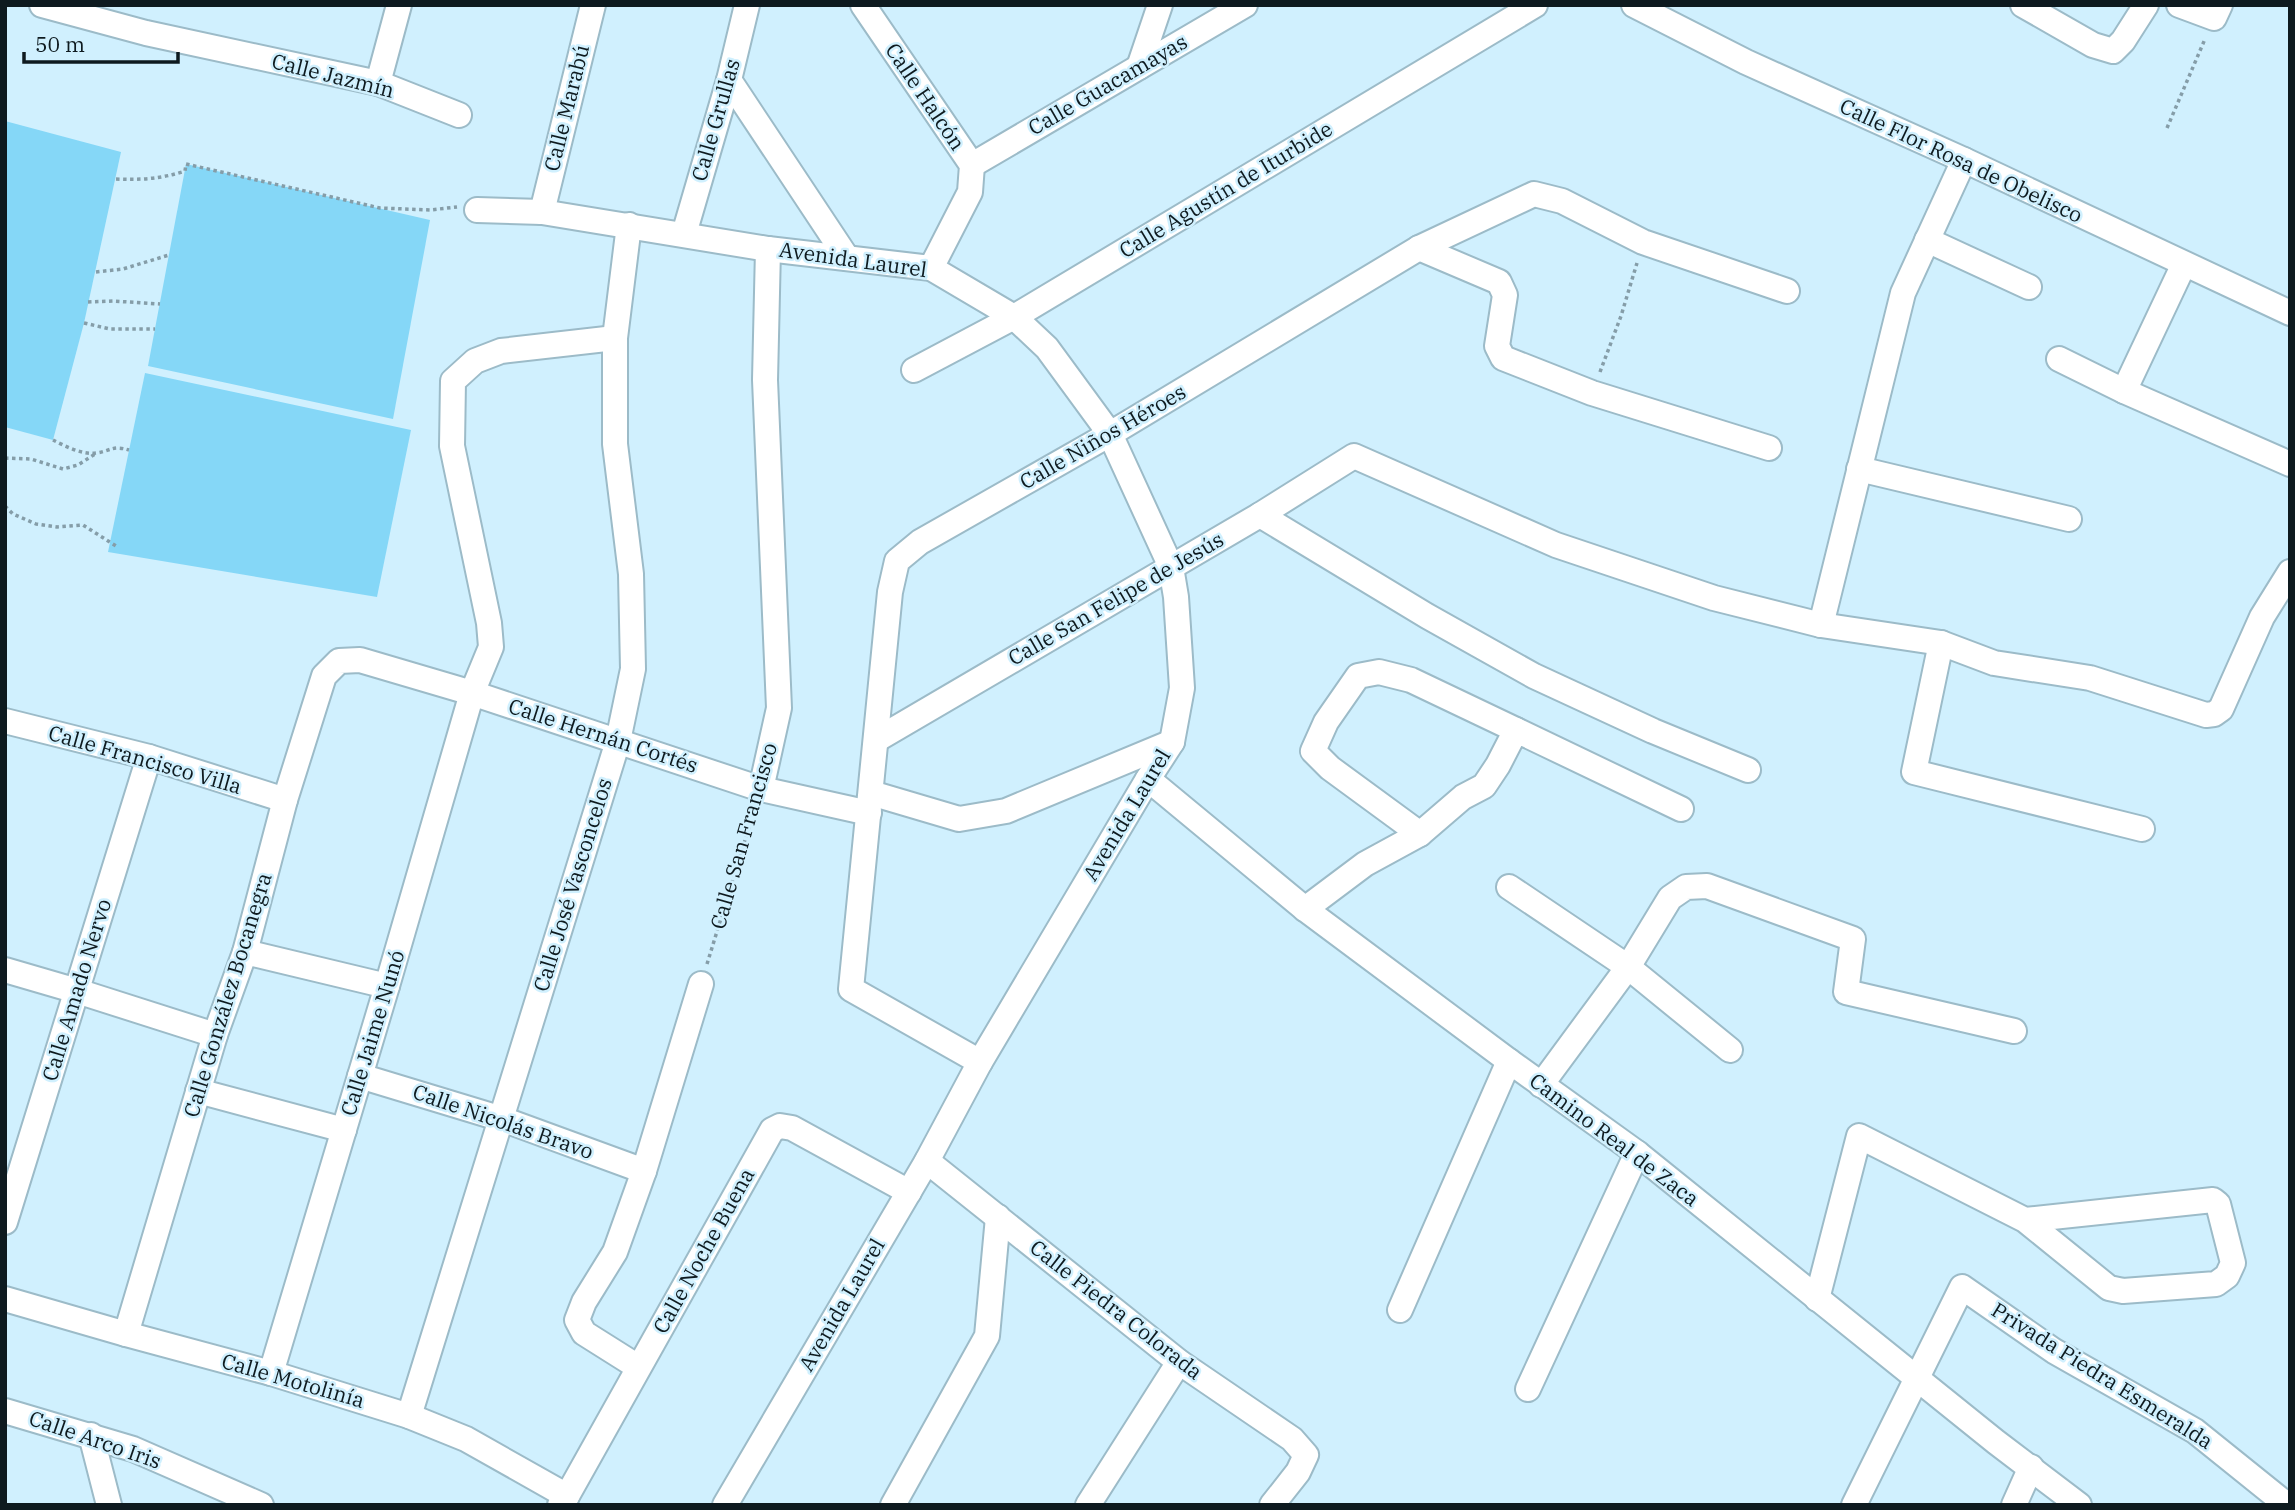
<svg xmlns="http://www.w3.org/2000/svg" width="2295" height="1510" font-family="'IBM Plex Serif',serif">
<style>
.green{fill:#85d7f7}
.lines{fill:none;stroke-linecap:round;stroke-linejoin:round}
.street-casing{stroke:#9cbbc8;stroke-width:28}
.path{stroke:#859da8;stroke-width:3.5;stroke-dasharray:3.5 3.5;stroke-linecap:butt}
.street{stroke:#fff;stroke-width:24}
.labels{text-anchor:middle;stroke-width:5;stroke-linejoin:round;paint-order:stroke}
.street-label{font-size:21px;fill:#0e1a1f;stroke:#d0f0fe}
</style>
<rect width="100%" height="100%" fill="#d0f0fe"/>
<!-- green -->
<g class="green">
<polygon points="5,121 121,152 84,323 53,440 5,427"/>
<polygon points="186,164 430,220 393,419 148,366"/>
<polygon points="145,373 411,430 377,597 108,552"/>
</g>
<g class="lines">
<!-- street casing -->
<g class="street-casing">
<g id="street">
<polyline points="42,5 146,33 378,83 459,115"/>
<polyline points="863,5 972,165 970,192 931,268"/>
<polyline points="1634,5 1746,62 1964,160 2290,313"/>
<polyline points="2023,5 2093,45 2113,51 2123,41 2146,5"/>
<polyline points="2179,5 2214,18 2220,5"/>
<polyline points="1139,67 1160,5"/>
<polyline points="729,80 847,258"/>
<polyline points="378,83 399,5"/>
<polyline points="972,165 1245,5"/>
<polyline points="477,210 542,212 768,249 931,268 1014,317 1047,348 1110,434 1171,567 1176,597 1182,688 1172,742 1148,779 980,1062 927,1161 725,1505"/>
<polyline points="542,212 593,5"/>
<polyline points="684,234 729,80 747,5"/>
<polyline points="1927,240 2029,287"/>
<polyline points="1419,248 1499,282 1505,295 1497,346 1503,358 1592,393 1769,448"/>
<polyline points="2059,359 2124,391 2290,464"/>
<polyline points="914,370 1014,317 1535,5"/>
<polyline points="2124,391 2184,264"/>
<polyline points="1859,469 2069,519"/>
<polyline points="1260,515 1427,616 1534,676 1653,731 1748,770"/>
<polyline points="1821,625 1903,293 1964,160"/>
<polyline points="1941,643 1914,772 2142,829"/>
<polyline points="5,721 149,757 285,800"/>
<polyline points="876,740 1260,515 1354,456 1556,545 1714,598 1821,625 1941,643 1994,663 2090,678 2206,715 2214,714 2221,709 2262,617 2290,572"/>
<polyline points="1148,779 1305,909 1509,1061 1637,1153 1996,1442 2079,1505"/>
<polyline points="761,789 779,708 765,380 768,249"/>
<polyline points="871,793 959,819 1006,811 1172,742"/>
<polyline points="1420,834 1330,768 1313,751 1326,722 1358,676 1379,672 1411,680 1516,730"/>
<polyline points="1509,887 1628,967 1730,1050"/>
<polyline points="1305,909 1365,864 1420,834 1463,797 1484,786 1498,765 1516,730 1681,809"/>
<polyline points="245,952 387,986"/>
<polyline points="5,970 77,991 215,1035"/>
<polyline points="980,1062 851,989 890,592 897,561 920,542 1110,434 1419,248 1534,194 1562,201 1643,242 1787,291"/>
<polyline points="360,1076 502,1119 644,1171"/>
<polyline points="1541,1085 1628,967 1670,898 1686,887 1707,886 1853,939 1846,992 2014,1031"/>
<polyline points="198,1091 344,1130"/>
<polyline points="927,1161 1179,1362 1292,1439 1306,1455 1298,1472 1272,1505"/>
<polyline points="5,1222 149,757"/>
<polyline points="5,1299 126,1334 271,1373 409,1416 466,1439 567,1496"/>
<polyline points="1817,1299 1859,1136 2025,1220 2213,1200 2218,1204 2233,1263 2227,1276 2216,1284 2123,1291 2109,1288 2025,1220"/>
<polyline points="1400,1310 1509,1061"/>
<polyline points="126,1334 215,1035 245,952 285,800 324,676 339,661 360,660 472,693 761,789 869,813"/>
<polyline points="638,1367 584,1333 577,1320 584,1302 615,1252 644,1171 701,984"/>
<polyline points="271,1373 387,986 472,693 491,647 489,623 452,446 453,381 475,361 501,351 615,338"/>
<polyline points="1528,1389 1637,1153"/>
<polyline points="5,1411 133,1449 261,1505"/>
<polyline points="409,1416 618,741 633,669 631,574 615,444 615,338 629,225"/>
<polyline points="91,1435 109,1505"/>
<polyline points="560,1505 567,1496 772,1130 780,1126 792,1128 909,1192"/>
<polyline points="893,1505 987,1336 998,1217"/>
<polyline points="1088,1505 1179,1362"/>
<polyline points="1854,1505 1962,1287 2054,1351 2195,1431 2287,1505"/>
<polyline points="2014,1505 2031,1467"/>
</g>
</g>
<!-- path -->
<g class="path">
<polyline points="2167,128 2205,39"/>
<path d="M116,179C140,180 161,179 185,171L186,164L380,208L430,210L457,207"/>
<polyline points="96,272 123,269 169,255"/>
<polyline points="88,302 113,301 160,304"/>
<polyline points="84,323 110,329 155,329"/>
<polyline points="1600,372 1621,316 1637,263"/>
<path d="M53,440C65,446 82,455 96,453C111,451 112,445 129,450"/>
<polyline points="5,458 31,459 63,469 78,465 95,454"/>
<polyline points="5,506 13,514 36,524 57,527 83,525 116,546"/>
<polyline points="707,964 754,811"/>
</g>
<!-- street -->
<use href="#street" class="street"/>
</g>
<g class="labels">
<!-- street labels -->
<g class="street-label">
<text transform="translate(333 76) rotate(14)" y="7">Calle Jazmín</text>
<text transform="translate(1108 85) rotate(-30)" y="7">Calle Guacamayas</text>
<text transform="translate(925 97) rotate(56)" y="7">Calle Halcón</text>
<text transform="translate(567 108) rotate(-76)" y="7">Calle Marabú</text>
<text transform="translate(716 120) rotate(-74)" y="7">Calle Grullas</text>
<text transform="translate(1961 161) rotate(25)" y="7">Calle Flor Rosa de Obelisco</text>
<text transform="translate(1226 190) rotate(-31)" y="7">Calle Agustín de Iturbide</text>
<text transform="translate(853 260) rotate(8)" y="7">Avenida Laurel</text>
<text transform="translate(1103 437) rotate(-30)" y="7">Calle Niños Héroes</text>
<text transform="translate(1116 599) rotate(-30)" y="7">Calle San Felipe de Jesús</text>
<text transform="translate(603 736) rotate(18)" y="7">Calle Hernán Cortés</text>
<text transform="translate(145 760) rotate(16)" y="7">Calle Francisco Villa</text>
<text transform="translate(1127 815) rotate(-59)" y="7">Avenida Laurel</text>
<text transform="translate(744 836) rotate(-74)" y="7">Calle San Francisco</text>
<text transform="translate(573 885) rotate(-73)" y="7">Calle José Vasconcelos</text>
<text transform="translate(77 990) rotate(-73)" y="7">Calle Amado Nervo</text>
<text transform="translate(228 995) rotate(-73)" y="7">Calle González Bocanegra</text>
<text transform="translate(373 1033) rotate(-73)" y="7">Calle Jaime Nunó</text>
<text transform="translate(503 1122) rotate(19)" y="7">Calle Nicolás Bravo</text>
<text transform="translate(1614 1140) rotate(37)" y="7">Camino Real de Zaca</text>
<text transform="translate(704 1251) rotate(-61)" y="7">Calle Noche Buena</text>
<text transform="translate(842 1305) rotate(-60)" y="7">Avenida Laurel</text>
<text transform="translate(1116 1310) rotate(38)" y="7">Calle Piedra Colorada</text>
<text transform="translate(2102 1376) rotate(32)" y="7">Privada Piedra Esmeralda</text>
<text transform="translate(293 1381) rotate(16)" y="7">Calle Motolinía</text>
<text transform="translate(95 1440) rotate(19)" y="7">Calle Arco Iris</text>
</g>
</g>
<!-- border -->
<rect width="2295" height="1510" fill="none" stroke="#0e1a1f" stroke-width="14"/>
<!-- scale -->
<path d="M24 52v10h154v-10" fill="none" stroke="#0e1a1f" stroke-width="3.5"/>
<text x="35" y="52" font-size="21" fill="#0e1a1f" stroke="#d0f0fe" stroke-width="5" paint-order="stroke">50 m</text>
</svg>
